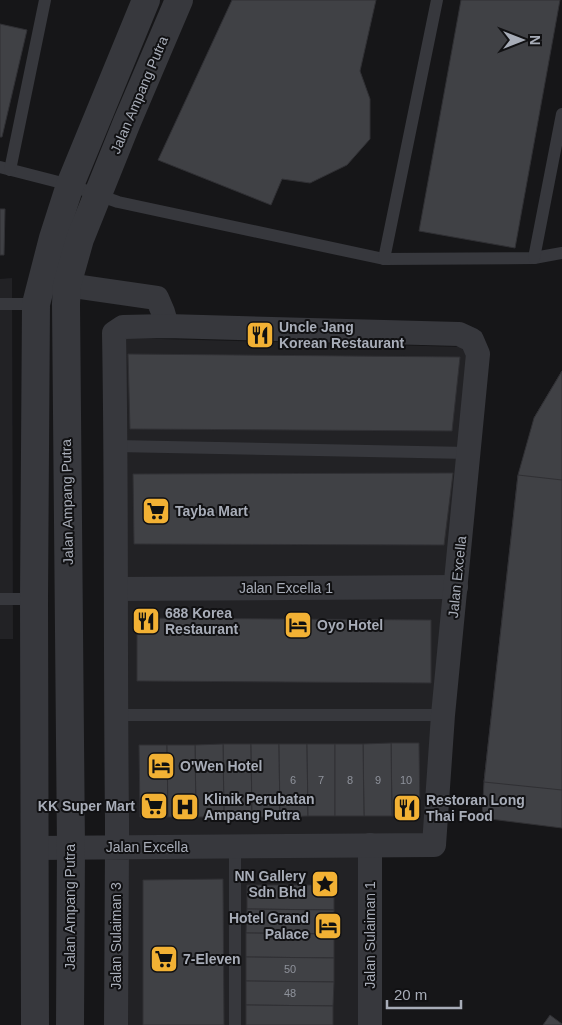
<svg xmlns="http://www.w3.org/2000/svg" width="562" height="1025" font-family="Helvetica,sans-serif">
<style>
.built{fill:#222225}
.building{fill:#404145;stroke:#303034}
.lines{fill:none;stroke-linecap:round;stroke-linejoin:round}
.service{stroke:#37383d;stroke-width:12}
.minor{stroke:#37383d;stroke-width:24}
.tertiary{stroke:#37383d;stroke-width:28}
.labels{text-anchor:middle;stroke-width:4;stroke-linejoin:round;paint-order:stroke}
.number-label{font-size:11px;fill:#8e929b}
.street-label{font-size:14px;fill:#a8adb8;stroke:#111113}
.poi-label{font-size:14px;font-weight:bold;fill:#a8adb8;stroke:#111113;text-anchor:start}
</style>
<rect width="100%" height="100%" fill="#161618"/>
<!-- built -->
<g class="built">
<polygon points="12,278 13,639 0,639 0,279"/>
<polygon points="124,338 465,347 468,354 424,835 127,839"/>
<polygon points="361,853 361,1025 127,1025 128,855"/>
</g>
<!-- building -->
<g class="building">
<polygon points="232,0 376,0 360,71 370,99 370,139 347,165 310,183 282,179 271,205 158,160"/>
<polygon points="461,0 560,0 515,248 419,231"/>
<polygon points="0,24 27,30 2,137 0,137"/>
<polygon points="0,209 5,209 4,255 0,255"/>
<polygon points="128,354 460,357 452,431 130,429"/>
<polygon points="562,371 562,435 534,418"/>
<polygon points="562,371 562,828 482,818 484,782 518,475 534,418"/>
<polygon points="453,473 444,545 134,544 133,474"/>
<polygon points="518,475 562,480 562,790 484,782"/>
<polygon points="137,618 431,620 431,683 137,681"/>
<polygon points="391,743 419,743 420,816 392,816"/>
<polygon points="391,743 392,816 364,816 363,744"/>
<polygon points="223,744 251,744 252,817 224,817"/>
<polygon points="223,744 224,817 196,817 195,745"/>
<polygon points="251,744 279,744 280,817 252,817"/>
<polygon points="279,744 307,744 308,816 280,817"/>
<polygon points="307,744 335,744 335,816 308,816"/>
<polygon points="335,744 363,744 364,816 335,816"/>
<polygon points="139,745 167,745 168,817 140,817"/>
<polygon points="167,745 195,745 196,817 168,817"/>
<polygon points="223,879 224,1025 143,1025 143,880"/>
<polygon points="247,885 334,885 334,910 247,909"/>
<polygon points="247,909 334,910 334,934 246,933"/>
<polygon points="246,933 334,934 334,958 246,957"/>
<polygon points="246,957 334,958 334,982 246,981"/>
<polygon points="246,981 334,982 333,1006 246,1005"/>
<polygon points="246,1005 333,1006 333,1025 246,1025"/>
<polygon points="550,1015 562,1024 562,1025 543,1025"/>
</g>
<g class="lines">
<!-- service -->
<g class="service">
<polyline points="0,167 70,185 118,202 384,259 534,258 562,253"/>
<polyline points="10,170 45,0"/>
<polyline points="534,258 562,114"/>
<polyline points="384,259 437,0"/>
<polyline points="0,304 36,304"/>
<polyline points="116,446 469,453"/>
<polyline points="0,599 34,599"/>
<polyline points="116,715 443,715"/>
<polyline points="235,846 235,1025"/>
</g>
<!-- minor -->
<g class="minor">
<polyline points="67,285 157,298 163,312 167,326"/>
<polyline points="116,589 456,587"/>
<polyline points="370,845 370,1025"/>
<path d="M35,848L434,845L443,715L478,354L472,340L459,334L167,326L123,327L114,333C117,495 115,657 117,819V847L116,1025"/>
</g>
<!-- tertiary -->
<g class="tertiary">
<polyline points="35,1025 34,599 36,304 53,238 70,185 146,0"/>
<polyline points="70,1025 71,848 66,304 67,285 80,239 127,122 179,0"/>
</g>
</g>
<!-- icons -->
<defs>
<g id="restaurant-square" transform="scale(1.4375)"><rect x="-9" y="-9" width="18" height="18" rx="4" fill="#f2b134" stroke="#111113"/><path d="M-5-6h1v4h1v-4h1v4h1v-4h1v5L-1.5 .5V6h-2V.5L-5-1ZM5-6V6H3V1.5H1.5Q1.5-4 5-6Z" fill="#111"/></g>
<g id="supermarket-square" transform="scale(1.4375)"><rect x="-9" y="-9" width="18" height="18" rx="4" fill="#f2b134" stroke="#111113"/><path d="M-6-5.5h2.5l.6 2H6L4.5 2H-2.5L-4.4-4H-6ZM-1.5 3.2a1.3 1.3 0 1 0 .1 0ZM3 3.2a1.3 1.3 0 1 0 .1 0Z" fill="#111"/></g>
<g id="hotel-square" transform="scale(1.4375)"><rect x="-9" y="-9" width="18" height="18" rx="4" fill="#f2b134" stroke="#111113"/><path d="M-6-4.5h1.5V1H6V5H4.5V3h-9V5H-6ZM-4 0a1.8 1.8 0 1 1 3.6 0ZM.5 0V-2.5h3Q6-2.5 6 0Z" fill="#111"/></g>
<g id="hospital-square" transform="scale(1.4375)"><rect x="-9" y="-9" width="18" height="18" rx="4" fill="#f2b134" stroke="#111113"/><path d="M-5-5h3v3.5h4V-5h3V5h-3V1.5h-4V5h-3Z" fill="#111"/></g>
<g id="sight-square" transform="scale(1.4375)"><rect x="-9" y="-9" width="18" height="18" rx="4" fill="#f2b134" stroke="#111113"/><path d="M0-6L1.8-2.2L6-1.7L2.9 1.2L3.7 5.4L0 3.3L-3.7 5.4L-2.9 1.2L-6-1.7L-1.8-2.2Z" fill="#111"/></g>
</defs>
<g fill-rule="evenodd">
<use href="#restaurant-square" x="260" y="335"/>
<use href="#supermarket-square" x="156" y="511"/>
<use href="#restaurant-square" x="146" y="621"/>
<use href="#hotel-square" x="298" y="625"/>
<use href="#hotel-square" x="161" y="766"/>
<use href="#supermarket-square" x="154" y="806"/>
<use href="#hospital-square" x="185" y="807"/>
<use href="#restaurant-square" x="407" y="808"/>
<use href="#sight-square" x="325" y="884"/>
<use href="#hotel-square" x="328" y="926"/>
<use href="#supermarket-square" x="164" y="959"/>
</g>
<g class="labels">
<!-- number labels -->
<g class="number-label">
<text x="293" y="784">6</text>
<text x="321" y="784">7</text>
<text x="350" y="784">8</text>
<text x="378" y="784">9</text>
<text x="406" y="784">10</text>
<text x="290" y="973">50</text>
<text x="290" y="997">48</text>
</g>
<!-- street labels -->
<g class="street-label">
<text transform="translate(139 95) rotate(-67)" y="5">Jalan Ampang Putra</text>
<text transform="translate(67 502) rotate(-91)" y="5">Jalan Ampang Putra</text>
<text transform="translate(457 577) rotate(-84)" y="5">Jalan Excella</text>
<text x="286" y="593">Jalan Excella 1</text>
<text x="147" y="852">Jalan Excella</text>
<text transform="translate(70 907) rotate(-90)" y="5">Jalan Ampang Putra</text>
<text transform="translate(370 935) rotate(-90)" y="5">Jalan Sulaiman 1</text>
<text transform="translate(116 936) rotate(-90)" y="5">Jalan Sulaiman 3</text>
</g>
<!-- poi labels -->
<g class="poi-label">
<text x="279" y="332">Uncle Jang<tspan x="279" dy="16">Korean Restaurant</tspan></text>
<text x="175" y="516">Tayba Mart</text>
<text x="165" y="618">688 Korea<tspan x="165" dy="16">Restaurant</tspan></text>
<text x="317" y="630">Oyo Hotel</text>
<text x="180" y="771">O'Wen Hotel</text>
<text x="204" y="804">Klinik Perubatan<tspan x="204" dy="16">Ampang Putra</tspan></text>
<text x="426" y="805">Restoran Long<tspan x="426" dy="16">Thai Food</tspan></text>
<text x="135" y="811" text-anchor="end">KK Super Mart</text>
<text x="306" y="881" text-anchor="end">NN Gallery<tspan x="306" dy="16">Sdn Bhd</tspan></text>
<text x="309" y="923" text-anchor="end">Hotel Grand<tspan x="309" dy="16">Palace</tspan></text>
<text x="183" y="964">7-Eleven</text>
</g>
</g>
<!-- north arrow -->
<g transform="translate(522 40) rotate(90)" stroke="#111113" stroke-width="4" paint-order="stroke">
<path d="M0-4L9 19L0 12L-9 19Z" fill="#a8adb8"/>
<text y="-8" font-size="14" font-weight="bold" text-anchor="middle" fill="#a8adb8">N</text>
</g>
<!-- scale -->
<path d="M387 1000v8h74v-8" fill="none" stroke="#a8adb8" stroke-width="2.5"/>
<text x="394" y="1000" font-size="15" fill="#a8adb8" stroke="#111113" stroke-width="4" paint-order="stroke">20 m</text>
</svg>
